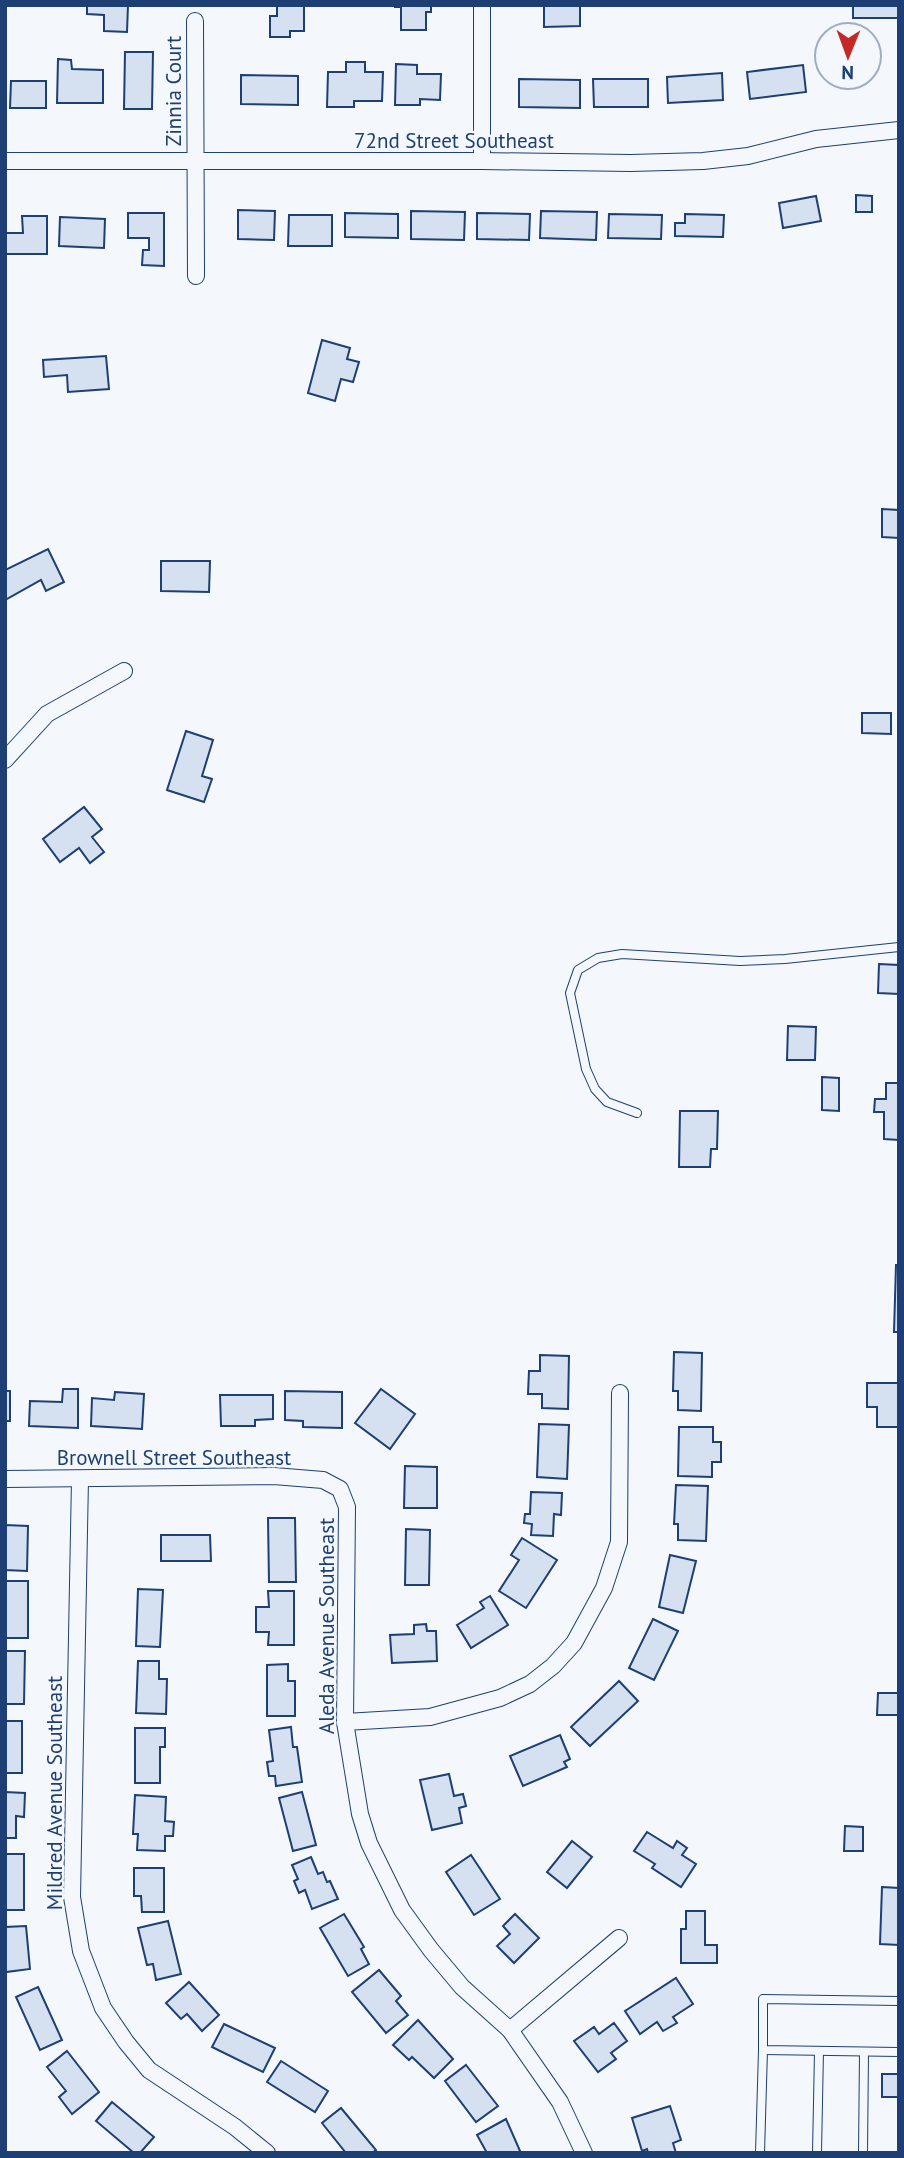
<svg xmlns="http://www.w3.org/2000/svg" width="904" height="2158" font-family="'PT Sans',sans-serif">
<style>
.building{fill:#d5e0f0;stroke:#1d3f73;stroke-width:2}
.lines{fill:none;stroke-linecap:round;stroke-linejoin:round}
.lane-casing{stroke:#1d3f73;stroke-width:10}
.street-casing{stroke:#1d3f73;stroke-width:18}
.lane{stroke:#f4f7fb;stroke-width:8}
.street{stroke:#f4f7fb;stroke-width:16}
.labels{text-anchor:middle;stroke-width:5;stroke-linejoin:round;paint-order:stroke}
.street-label{font-size:21px;fill:#1d3f73;stroke:#f4f7fb}
</style>
<rect width="100%" height="100%" fill="#f4f7fb"/>
<!-- building -->
<g class="building">
<polygon points="87,5 128,5 127,32 104,31 104,15 87,14"/>
<polygon points="277,5 304,5 304,31 290,31 290,37 270,37 270,16 277,16"/>
<polygon points="395,5 431,5 431,12 426,12 426,30 401,30 401,7 395,7"/>
<polygon points="544,5 580,5 580,26 544,27"/>
<rect x="853" y="5" width="46" height="13"/>
<polygon points="125,52 153,52 152,109 124,109"/>
<polygon points="58,59 71,60 72,69 103,70 103,103 57,103"/>
<polygon points="346,62 365,62 365,72 383,72 382,101 354,101 354,107 327,107 328,72 346,72"/>
<polygon points="396,64 417,65 417,74 441,74 440,100 420,99 420,105 395,105"/>
<polygon points="803,65 806,92 750,99 747,72"/>
<polygon points="722,73 723,100 668,103 667,77"/>
<polygon points="241,75 298,76 298,105 241,104"/>
<polygon points="519,79 580,80 580,108 519,107"/>
<polygon points="593,79 648,79 648,107 594,107"/>
<polygon points="11,81 46,81 46,108 10,108"/>
<polygon points="856,195 872,196 872,212 856,212"/>
<polygon points="816,196 821,221 783,228 779,203"/>
<polygon points="238,210 275,211 274,240 238,239"/>
<polygon points="411,211 465,212 464,240 411,239"/>
<polygon points="541,211 597,212 596,240 540,238"/>
<polygon points="128,213 164,213 164,266 142,265 143,250 149,250 149,238 128,238"/>
<polygon points="345,213 398,214 398,238 345,237"/>
<polygon points="477,213 530,214 529,240 477,239"/>
<polygon points="609,214 662,215 661,239 608,238"/>
<polygon points="685,214 724,215 723,237 675,236 675,223 685,223"/>
<polygon points="289,215 332,215 332,246 288,246"/>
<polygon points="22,216 47,216 47,254 6,254 6,233 23,233"/>
<polygon points="60,217 105,219 104,248 59,246"/>
<polygon points="322,340 350,348 347,359 359,362 353,382 341,379 335,401 308,393"/>
<polygon points="106,356 109,389 68,392 67,375 44,377 43,360"/>
<polygon points="882,509 899,510 899,538 882,537"/>
<polygon points="48,549 64,582 46,591 41,580 5,600 5,570"/>
<polygon points="161,561 210,561 209,592 161,591"/>
<polygon points="862,713 891,713 891,734 862,733"/>
<polygon points="186,731 213,740 202,776 212,779 204,802 167,790"/>
<polygon points="84,807 102,829 92,837 104,852 90,863 79,848 60,862 43,839"/>
<polygon points="879,964 899,965 899,994 878,993"/>
<polygon points="788,1026 816,1027 815,1060 787,1060"/>
<polygon points="822,1077 839,1078 839,1111 822,1110"/>
<polygon points="886,1083 899,1083 899,1140 884,1139 884,1112 874,1112 875,1099 886,1099"/>
<polygon points="680,1111 718,1111 717,1149 711,1149 710,1167 679,1167"/>
<polygon points="896,1265 899,1265 899,1332 894,1332"/>
<polygon points="674,1352 702,1353 701,1411 678,1410 678,1391 673,1391"/>
<polygon points="540,1355 569,1356 568,1409 542,1408 542,1394 528,1394 529,1371 540,1371"/>
<polygon points="867,1383 899,1383 899,1427 877,1427 877,1407 867,1407"/>
<polygon points="63,1389 78,1389 78,1428 29,1426 30,1401 62,1402"/>
<polygon points="381,1389 415,1414 390,1449 355,1423"/>
<rect x="5" y="1391" width="5" height="30"/>
<polygon points="285,1391 342,1392 342,1428 303,1427 303,1421 285,1420"/>
<polygon points="115,1392 144,1394 142,1429 91,1426 92,1398 114,1400"/>
<polygon points="220,1395 273,1395 273,1419 255,1420 255,1426 221,1426"/>
<polygon points="539,1424 569,1425 567,1479 537,1477"/>
<polygon points="679,1427 713,1427 713,1442 721,1442 721,1462 712,1462 712,1477 678,1476"/>
<polygon points="405,1466 437,1467 437,1508 404,1508"/>
<polygon points="676,1485 708,1486 706,1541 678,1540 678,1524 674,1524"/>
<polygon points="531,1492 562,1493 561,1515 554,1514 553,1536 531,1535 532,1524 524,1523 525,1514 530,1514"/>
<polygon points="268,1518 295,1518 296,1582 269,1582"/>
<polygon points="5,1525 28,1526 27,1571 5,1570"/>
<polygon points="406,1529 430,1530 429,1585 405,1585"/>
<polygon points="161,1535 210,1535 211,1561 161,1561"/>
<polygon points="522,1538 557,1560 526,1608 499,1591 519,1560 511,1555"/>
<polygon points="670,1555 696,1561 683,1613 659,1607"/>
<rect x="5" y="1581" width="23" height="57"/>
<polygon points="138,1589 163,1590 160,1647 136,1646"/>
<polygon points="268,1591 294,1591 294,1645 268,1645 269,1632 256,1632 256,1607 269,1607"/>
<polygon points="490,1596 508,1625 471,1648 457,1625 484,1608 480,1602"/>
<polygon points="653,1619 678,1631 654,1680 629,1668"/>
<polygon points="426,1624 427,1631 436,1631 437,1661 392,1663 390,1635 414,1634 414,1625"/>
<polygon points="5,1651 25,1651 24,1704 5,1704"/>
<polygon points="138,1661 159,1661 159,1679 167,1679 166,1714 136,1713"/>
<polygon points="288,1664 288,1681 295,1681 295,1716 267,1716 267,1665"/>
<polygon points="619,1681 638,1701 590,1746 571,1727"/>
<polygon points="878,1693 899,1693 899,1715 877,1715"/>
<rect x="5" y="1721" width="17" height="52"/>
<polygon points="291,1727 293,1747 297,1747 302,1782 276,1786 275,1776 269,1776 267,1762 273,1761 269,1730"/>
<polygon points="135,1728 165,1728 165,1747 160,1747 160,1783 135,1783"/>
<polygon points="560,1735 570,1759 564,1762 567,1767 523,1786 510,1756"/>
<polygon points="449,1774 454,1796 463,1794 466,1806 459,1808 462,1823 432,1830 420,1780"/>
<polygon points="5,1792 25,1793 24,1817 16,1816 16,1838 5,1838"/>
<polygon points="302,1792 316,1845 293,1851 279,1798"/>
<polygon points="135,1795 166,1797 165,1821 174,1822 173,1836 165,1836 165,1851 137,1850 138,1834 133,1834"/>
<polygon points="845,1826 863,1827 863,1851 844,1851"/>
<polygon points="647,1832 673,1848 677,1841 687,1848 682,1855 696,1864 681,1887 652,1868 655,1864 634,1851"/>
<polygon points="572,1841 592,1857 567,1888 547,1872"/>
<rect x="5" y="1854" width="19" height="56"/>
<polygon points="471,1855 500,1899 474,1915 446,1872"/>
<polygon points="311,1857 318,1874 323,1872 327,1882 330,1881 338,1899 312,1909 305,1890 299,1893 294,1881 298,1879 292,1865"/>
<polygon points="134,1868 164,1868 164,1912 142,1912 141,1896 134,1896"/>
<polygon points="882,1887 899,1888 899,1945 880,1944"/>
<polygon points="686,1911 705,1911 705,1945 717,1945 717,1963 681,1963 681,1929 686,1929"/>
<polygon points="344,1914 364,1947 361,1949 369,1964 348,1976 320,1928"/>
<polygon points="515,1914 539,1938 514,1963 497,1946 510,1934 503,1926"/>
<polygon points="168,1921 181,1974 156,1980 153,1964 147,1965 138,1928"/>
<polygon points="26,1926 30,1969 6,1972 5,1927"/>
<polygon points="379,1970 401,1996 396,2001 408,2015 386,2033 352,1992"/>
<polygon points="676,1978 693,2004 673,2017 677,2023 663,2031 657,2022 640,2034 625,2011"/>
<polygon points="189,1982 219,2015 202,2031 187,2014 181,2019 166,2003"/>
<polygon points="38,1987 62,2040 40,2050 16,1997"/>
<polygon points="418,2020 453,2059 434,2078 412,2057 409,2060 393,2045"/>
<polygon points="614,2023 627,2041 611,2053 616,2059 598,2072 574,2041 594,2027 599,2034"/>
<polygon points="224,2024 275,2048 263,2072 212,2047"/>
<polygon points="67,2051 99,2092 72,2114 59,2097 66,2091 47,2067"/>
<polygon points="281,2061 328,2091 315,2112 267,2082"/>
<polygon points="466,2065 498,2106 476,2122 445,2081"/>
<rect x="882" y="2074" width="17" height="23"/>
<polygon points="112,2102 154,2137 140,2153 134,2153 96,2121"/>
<polygon points="670,2106 681,2140 673,2143 676,2153 648,2153 647,2149 642,2151 632,2118"/>
<polygon points="341,2108 376,2150 372,2153 346,2153 322,2123"/>
<polygon points="506,2119 520,2151 517,2153 487,2153 477,2135"/>
</g>
<g class="lines">
<!-- lane casing -->
<g class="lane-casing">
<g id="lane">
<polyline points="637,1113 607,1102 595,1089 586,1069 570,993 578,970 598,958 622,954 740,961 785,959 899,947"/>
<polyline points="899,2001 763,1999 763,2050 899,2052"/>
<polyline points="760,2153 763,2050"/>
<polyline points="817,2153 819,2051"/>
<polyline points="863,2153 864,2052"/>
</g>
</g>
<!-- street casing -->
<g class="street-casing">
<g id="street">
<polyline points="195,21 196,276"/>
<polyline points="5,161 482,161 631,163 703,161 748,156 816,139 899,130"/>
<polyline points="482,161 482,5"/>
<polyline points="5,760 47,714 124,671"/>
<polyline points="5,1479 274,1476 323,1480 340,1489 347,1507 345,1722 360,1814 369,1843 402,1910 431,1950 462,1987 510,2030 560,2102 584,2153"/>
<polyline points="80,1479 72,1897 81,1951 103,2008 126,2042 149,2070 235,2127 267,2153"/>
<polyline points="345,1722 430,1717 500,1698 530,1684 553,1666 574,1643 604,1588 619,1542 620,1393"/>
<polyline points="510,2030 619,1938"/>
</g>
</g>
<!-- lane -->
<use href="#lane" class="lane"/>
<!-- street -->
<use href="#street" class="street"/>
</g>
<g class="labels">
<!-- street labels -->
<g class="street-label">
<text transform="translate(174 91) rotate(-90)" y="7">Zinnia Court</text>
<text x="454" y="148">72nd Street Southeast</text>
<text x="174" y="1465">Brownell Street Southeast</text>
<text transform="translate(327 1626) rotate(-90)" y="7">Aleda Avenue Southeast</text>
<text transform="translate(55 1793) rotate(-90)" y="7">Mildred Avenue Southeast</text>
</g>
</g>
<!-- border -->
<rect width="904" height="2158" fill="none" stroke="#1d3f73" stroke-width="14"/>
<!-- north arrow -->
<g transform="translate(848 56) rotate(181)"><circle r="33" fill="#f4f7fb" stroke="#9eadc5" stroke-width="2"/>
<path d="M0-5L12 26L0 18L-12 26Z" fill="#c62828"/>
<text y="-10" font-size="19" font-weight="bold" text-anchor="middle" fill="#1d3f73">N</text>
</g>
</svg>
